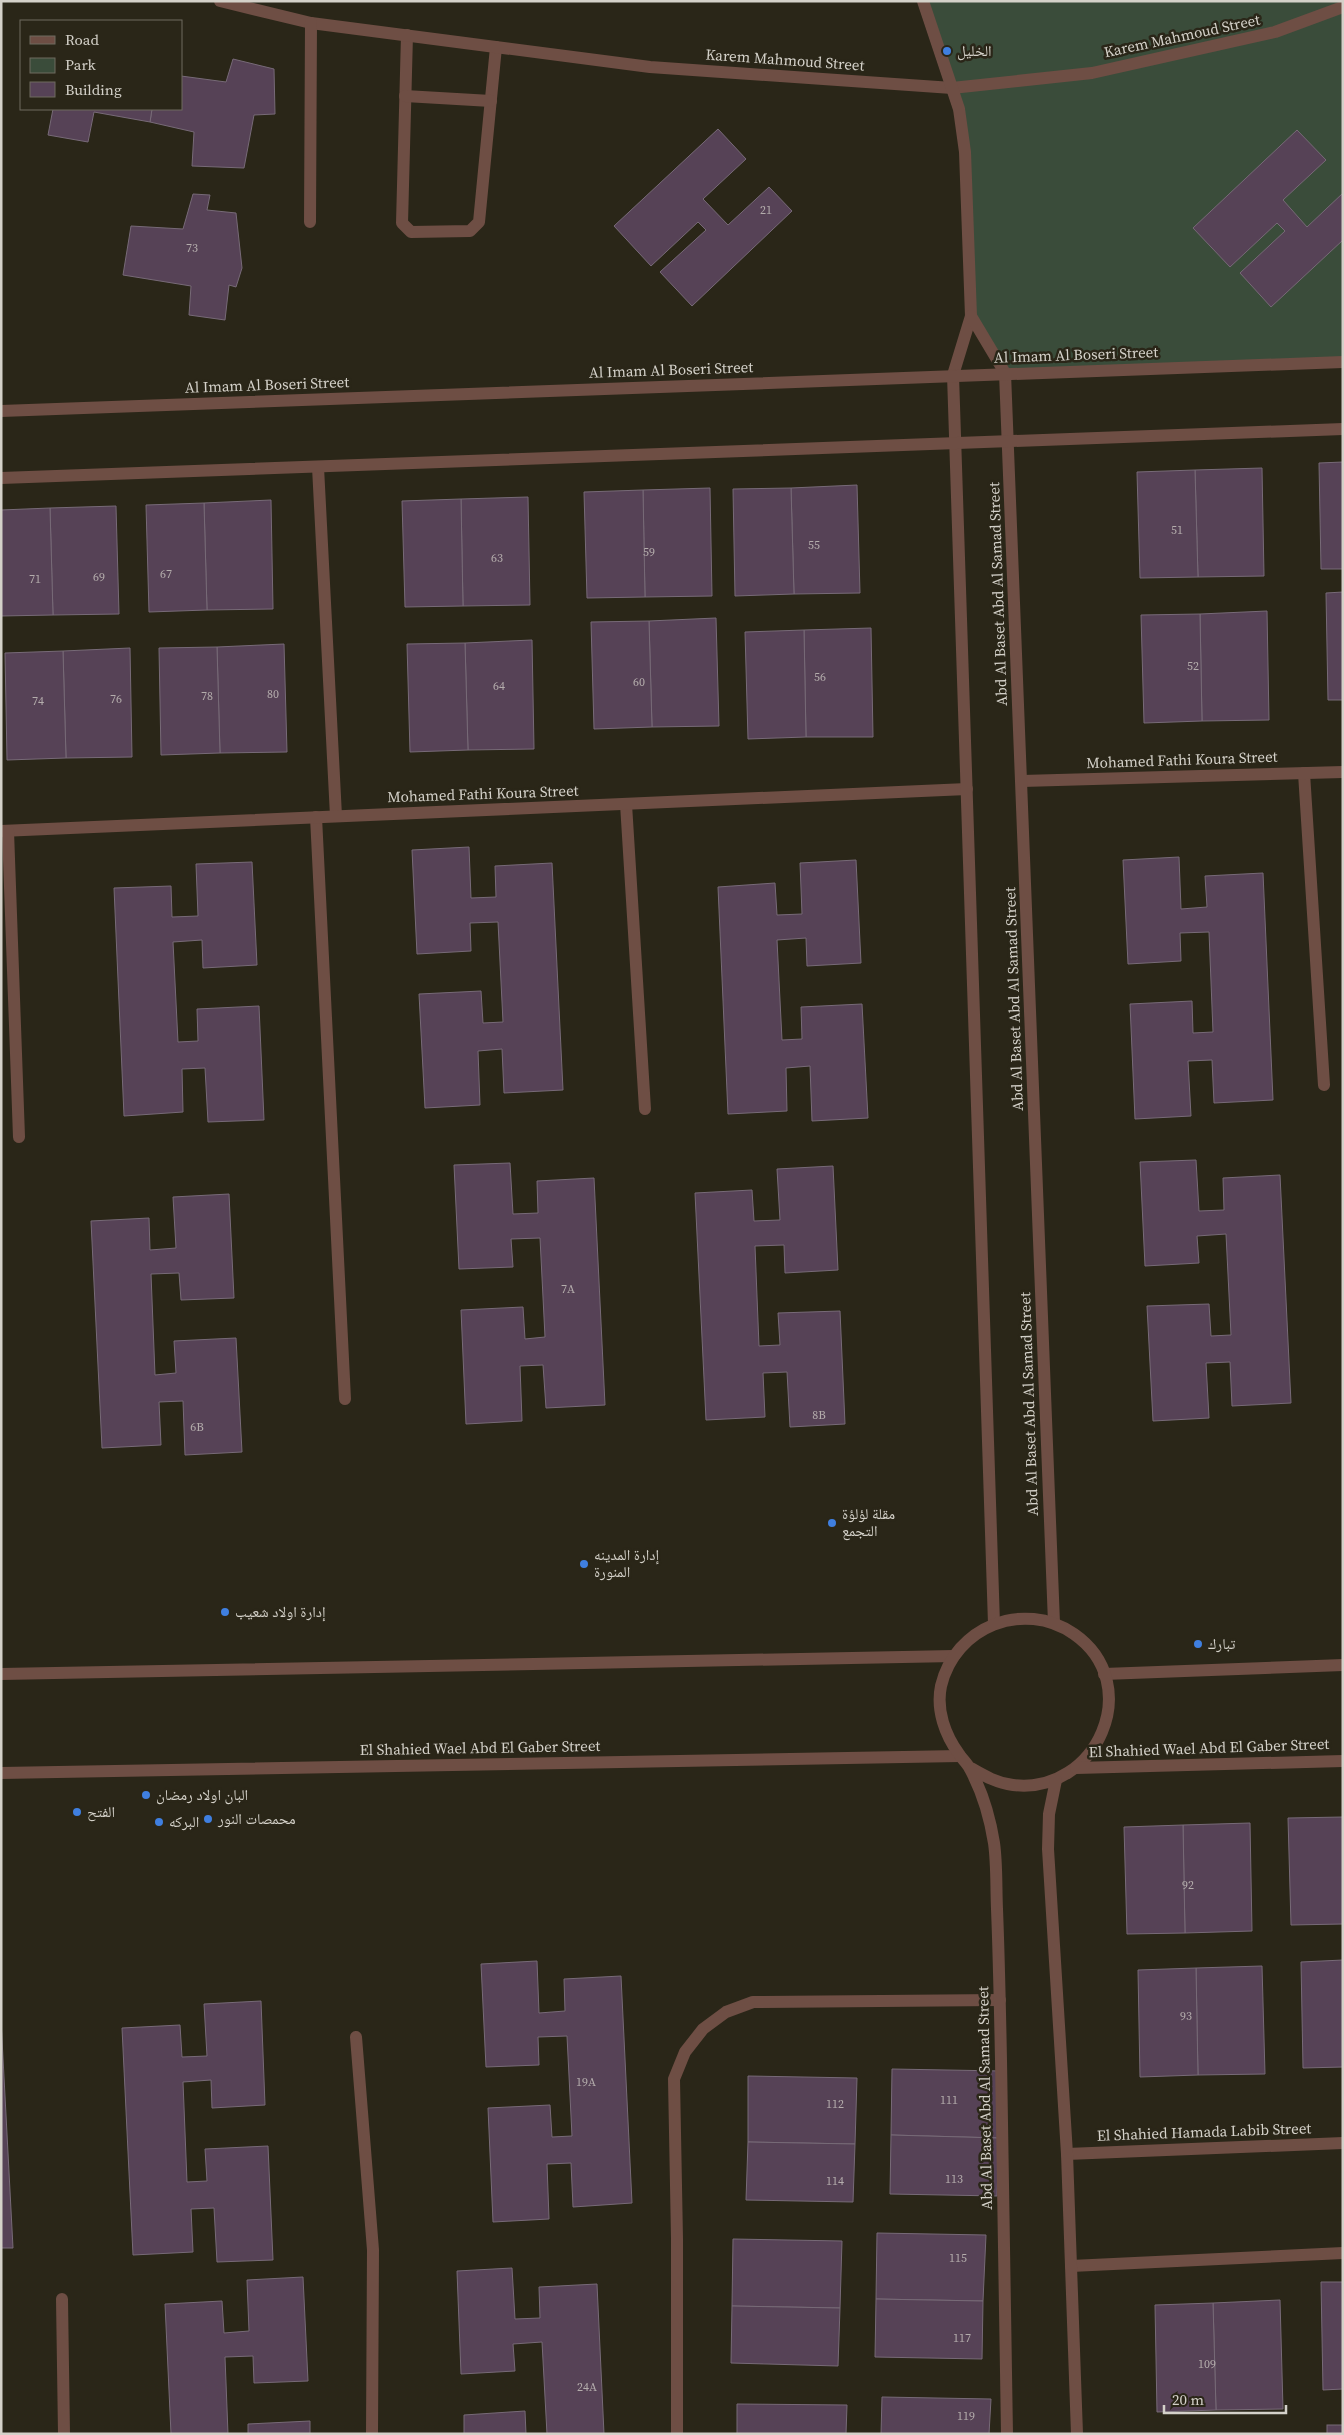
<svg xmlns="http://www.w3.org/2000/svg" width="1344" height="2435" font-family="'Source Serif 4','Noto Naskh Arabic',serif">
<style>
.green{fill:#3a4c3a}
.building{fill:#564256;stroke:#776a77}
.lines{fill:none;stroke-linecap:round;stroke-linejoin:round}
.service{stroke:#6e4e44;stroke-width:12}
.minor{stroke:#6e4e44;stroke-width:12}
.tertiary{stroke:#6e4e44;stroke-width:12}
.shop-dot{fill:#3f7fe0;stroke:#2a2618;stroke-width:2}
.labels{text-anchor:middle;stroke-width:5;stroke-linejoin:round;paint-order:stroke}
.number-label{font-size:12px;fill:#b4adac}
.street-label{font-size:15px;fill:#d4d1c9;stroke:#2a2618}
.poi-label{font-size:15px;fill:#d4d1c9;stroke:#2a2618;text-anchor:start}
</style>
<rect width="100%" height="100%" fill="#2a2618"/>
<!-- green -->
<polygon class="green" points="923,1 1343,1 1343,362 1005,373 971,316 965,152"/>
<!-- building -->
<g class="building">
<polygon points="233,59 274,69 275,114 254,115 244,168 192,166 194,132 150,122 152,109 181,109 181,76 226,82"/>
<polygon points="53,109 152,109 150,122 94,112 88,142 48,135"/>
<polygon points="718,129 746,159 703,199 728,225 769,187 792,211 692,306 660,272 706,230 698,222 651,266 614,226"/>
<polygon points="1297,130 1326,160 1283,200 1307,227 1343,193 1343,240 1271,307 1240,273 1285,231 1277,223 1230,267 1193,228"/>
<polygon points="193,194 210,195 207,210 236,213 242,268 236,287 229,285 225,320 189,315 191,286 123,275 131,226 183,229"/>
<polygon points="1343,462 1343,569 1321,569 1319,463"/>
<polygon points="1262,468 1264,576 1198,577 1195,470"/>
<polygon points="1195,470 1198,577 1140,578 1137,472"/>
<polygon points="857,485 860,593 794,594 791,488"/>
<polygon points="710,488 712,596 645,597 643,490"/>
<polygon points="791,488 794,594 735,596 733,489"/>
<polygon points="643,490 645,597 587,598 584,492"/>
<polygon points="528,497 530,605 463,606 461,499"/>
<polygon points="461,499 463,606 405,607 402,501"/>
<polygon points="271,500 273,609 207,610 204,503"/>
<polygon points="204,503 207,610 149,612 146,505"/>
<polygon points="116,506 119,614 53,615 50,508"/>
<polygon points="50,508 53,615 1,616 1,510"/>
<polygon points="1343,592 1343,700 1328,700 1326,593"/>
<polygon points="1267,611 1269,720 1202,721 1200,614"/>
<polygon points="1200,614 1202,721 1144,723 1141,615"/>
<polygon points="716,618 719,726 652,727 649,621"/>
<polygon points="649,621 652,727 594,729 591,622"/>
<polygon points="871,628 873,737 806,737 804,630"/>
<polygon points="804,630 806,737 748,739 745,632"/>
<polygon points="532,640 534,749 468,750 465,643"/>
<polygon points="465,643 468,750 410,752 407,644"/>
<polygon points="284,644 287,752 220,753 217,647"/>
<polygon points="217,647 220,753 161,755 159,648"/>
<polygon points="130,648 132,757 66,758 63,651"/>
<polygon points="63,651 66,758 7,760 5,653"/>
<polygon points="469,847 471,898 496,897 495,866 552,863 563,1090 504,1093 502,1049 478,1051 480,1105 425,1108 419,994 481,991 483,1023 503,1022 498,922 470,923 471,951 417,954 412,850"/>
<polygon points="1179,857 1181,909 1207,907 1205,876 1263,873 1273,1100 1214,1103 1212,1060 1188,1061 1191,1116 1135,1119 1130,1004 1192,1001 1193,1033 1213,1032 1209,932 1180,933 1181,961 1128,964 1123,860"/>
<polygon points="856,860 861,963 807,966 806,938 777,940 782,1040 802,1039 801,1007 862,1004 868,1118 812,1121 810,1066 786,1068 787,1111 728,1114 718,887 775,883 777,915 802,914 800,863"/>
<polygon points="252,862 257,965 203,968 202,940 173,942 178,1042 198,1041 197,1009 259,1006 264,1120 208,1122 205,1068 182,1069 183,1112 124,1116 114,888 171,886 172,917 198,916 196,864"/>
<polygon points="1196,1160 1199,1211 1224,1210 1223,1178 1280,1175 1291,1403 1232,1406 1230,1362 1206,1363 1209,1418 1153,1421 1147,1306 1209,1304 1211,1336 1231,1335 1226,1234 1197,1236 1199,1263 1145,1266 1140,1162"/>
<polygon points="510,1163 513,1214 538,1213 537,1181 594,1178 605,1405 546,1408 543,1365 520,1366 522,1421 466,1424 461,1310 523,1307 525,1339 545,1337 540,1238 511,1239 513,1267 459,1269 454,1165"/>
<polygon points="833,1166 838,1270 785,1273 784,1245 755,1246 759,1346 780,1345 778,1313 840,1311 845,1424 790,1427 787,1372 763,1373 765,1417 706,1420 695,1193 752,1190 754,1221 780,1220 777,1169"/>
<polygon points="229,1194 234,1298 181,1300 179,1273 151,1274 155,1375 176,1373 174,1341 236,1338 242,1452 185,1455 183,1401 159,1402 161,1445 102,1448 91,1221 149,1218 150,1250 176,1248 173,1197"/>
<polygon points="1343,1817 1343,1924 1291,1925 1288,1818"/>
<polygon points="1250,1823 1252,1931 1185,1933 1183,1825"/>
<polygon points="1183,1825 1185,1933 1127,1934 1124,1827"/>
<polygon points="1343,1960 1343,2067 1303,2068 1301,1962"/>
<polygon points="537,1961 539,2013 565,2011 564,1979 621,1976 632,2203 573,2207 571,2163 547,2164 549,2219 493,2222 488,2108 550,2105 552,2137 572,2136 567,2036 538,2037 539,2065 486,2067 481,1964"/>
<polygon points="1262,1966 1265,2074 1198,2075 1196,1968"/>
<polygon points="1196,1968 1198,2075 1140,2077 1138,1970"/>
<polygon points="261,2001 265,2105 212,2108 211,2080 183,2082 187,2182 207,2181 205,2149 268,2146 273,2260 217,2262 214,2208 191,2209 193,2252 133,2255 122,2028 180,2025 182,2057 207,2056 204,2004"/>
<polygon points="1,2020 13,2248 1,2248"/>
<polygon points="892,2069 1002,2071 999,2138 891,2135"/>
<polygon points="748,2076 857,2078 855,2144 748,2142"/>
<polygon points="891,2135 999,2138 997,2196 890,2194"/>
<polygon points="748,2142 855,2144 853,2202 746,2200"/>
<polygon points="877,2233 986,2235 983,2301 876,2299"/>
<polygon points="733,2239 842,2241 840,2308 732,2306"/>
<polygon points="512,2268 515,2319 540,2318 539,2287 597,2284 604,2434 547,2434 542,2342 513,2344 515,2371 461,2374 457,2271"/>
<polygon points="303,2277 308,2381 254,2383 253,2356 225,2357 228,2434 171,2434 165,2304 222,2301 224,2333 249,2331 247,2280"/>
<polygon points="1321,2282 1343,2282 1343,2389 1323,2390"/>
<polygon points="876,2299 983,2301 982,2359 875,2357"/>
<polygon points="1280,2300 1283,2409 1216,2410 1213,2303"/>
<polygon points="1213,2303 1216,2410 1157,2412 1155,2305"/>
<polygon points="732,2306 840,2308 838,2366 731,2363"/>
<polygon points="882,2397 991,2399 989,2434 881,2434"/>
<polygon points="737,2404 847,2405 846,2434 737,2434"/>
<polygon points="525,2411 526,2434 464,2434 464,2415"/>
<polygon points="310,2421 310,2434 248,2434 248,2424"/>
<rect x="1327" y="2425" width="16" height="9"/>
</g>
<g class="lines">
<!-- service -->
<g class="service">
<polyline points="407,35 402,223 411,232 470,231 479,222 496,47"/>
<polyline points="405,96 491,101"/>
</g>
<!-- minor -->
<g class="minor">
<polyline points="220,1 311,23 650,67 952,88 1092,73 1275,32 1343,7"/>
<polyline points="923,1 959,109 965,152 971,316 953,375"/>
<polyline points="310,222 311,23"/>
<polyline points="971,316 1005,373"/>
<polyline points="318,467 336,816"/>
<polyline points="1304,773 1324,1085"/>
<polyline points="1022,781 1343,772"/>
<polyline points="626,804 645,1109"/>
<polyline points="316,817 345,1399"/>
<polyline points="1,831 967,789"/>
<polyline points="8,831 19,1137"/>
<polyline points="1,1674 954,1656"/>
<polyline points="1,1773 960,1756"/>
<polyline points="356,2037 373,2250 372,2434"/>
<polyline points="1067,2154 1343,2143"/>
<polyline points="1071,2266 1343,2253"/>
<polyline points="62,2299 64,2434"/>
<polyline points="677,2434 677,2239 674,2079 685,2052 703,2029 726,2012 753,2002 1000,2000"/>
</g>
<!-- tertiary -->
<g class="tertiary">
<polyline points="1005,373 1054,1623"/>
<polyline points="953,375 994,1624"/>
<polyline points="1,411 1343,362"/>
<polyline points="1,478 1343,429"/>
<polyline points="1104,1674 1343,1665"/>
<path d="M969,1767C983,1775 996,1783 1013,1785C1097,1795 1146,1684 1074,1634C1023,1599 955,1627 941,1686C936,1710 945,1735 959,1754C962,1759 967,1763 970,1769C982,1791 990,1818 994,1843C997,1864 996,1887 997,1909C999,1959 1000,2010 1001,2060C1003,2184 1005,2309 1007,2434"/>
<polyline points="1076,1768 1343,1761"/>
<polyline points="1056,1780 1049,1814 1048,1849 1067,2154 1077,2434"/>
</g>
</g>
<!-- markers -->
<g class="shop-dot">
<circle cx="947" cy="51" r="5"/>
<circle cx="832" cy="1523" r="5"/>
<circle cx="584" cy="1564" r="5"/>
<circle cx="225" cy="1612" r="5"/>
<circle cx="1198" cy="1644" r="5"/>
<circle cx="146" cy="1795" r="5"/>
<circle cx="77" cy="1812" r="5"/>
<circle cx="208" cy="1819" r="5"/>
<circle cx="159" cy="1822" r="5"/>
</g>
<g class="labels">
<!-- number labels -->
<g class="number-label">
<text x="766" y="214">21</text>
<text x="192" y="252">73</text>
<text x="1177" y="534">51</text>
<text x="814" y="549">55</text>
<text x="649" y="556">59</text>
<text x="497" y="562">63</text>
<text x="166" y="578">67</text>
<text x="99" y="581">69</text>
<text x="35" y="583">71</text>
<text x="1193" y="670">52</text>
<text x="820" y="681">56</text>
<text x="639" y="686">60</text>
<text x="499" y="690">64</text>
<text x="273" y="698">80</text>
<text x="207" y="700">78</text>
<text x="116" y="703">76</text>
<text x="38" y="705">74</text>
<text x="568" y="1293">7A</text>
<text x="819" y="1419">8B</text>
<text x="197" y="1431">6B</text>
<text x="1188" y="1889">92</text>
<text x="1186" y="2020">93</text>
<text x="586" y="2086">19A</text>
<text x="949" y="2104">111</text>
<text x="835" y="2108">112</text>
<text x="954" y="2183">113</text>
<text x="835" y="2185">114</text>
<text x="958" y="2262">115</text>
<text x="962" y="2342">117</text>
<text x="1207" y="2368">109</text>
<text x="587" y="2391">24A</text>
<text x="966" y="2420">119</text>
</g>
<!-- street labels -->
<g class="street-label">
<text transform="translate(1182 36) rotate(-12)" y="5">Karem Mahmoud Street</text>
<text transform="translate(785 60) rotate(4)" y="5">Karem Mahmoud Street</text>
<text transform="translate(1076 355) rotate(-2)" y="5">Al Imam Al Boseri Street</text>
<text transform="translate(671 370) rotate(-2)" y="5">Al Imam Al Boseri Street</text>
<text transform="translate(267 385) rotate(-2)" y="5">Al Imam Al Boseri Street</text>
<text transform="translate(998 594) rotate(-92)" y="5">Abd Al Baset Abd Al Samad Street</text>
<text transform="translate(1182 760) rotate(-2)" y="5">Mohamed Fathi Koura Street</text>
<text transform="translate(483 794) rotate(-2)" y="5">Mohamed Fathi Koura Street</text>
<text transform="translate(1014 999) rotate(-92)" y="5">Abd Al Baset Abd Al Samad Street</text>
<text transform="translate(1029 1404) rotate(-92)" y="5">Abd Al Baset Abd Al Samad Street</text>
<text transform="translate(480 1748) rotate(-1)" y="5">El Shahied Wael Abd El Gaber Street</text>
<text transform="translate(1209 1748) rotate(-2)" y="5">El Shahied Wael Abd El Gaber Street</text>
<text transform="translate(985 2098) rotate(-91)" y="5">Abd Al Baset Abd Al Samad Street</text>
<text transform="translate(1204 2132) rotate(-2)" y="5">El Shahied Hamada Labib Street</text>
</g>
<!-- poi labels -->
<g class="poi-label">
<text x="957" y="56">الخليل</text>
<text x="842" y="1519">مقلة لؤلؤة<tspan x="842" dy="17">التجمع</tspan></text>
<text x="594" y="1560">إدارة المدينه<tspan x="594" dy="17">المنورة</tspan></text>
<text x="235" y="1617">إدارة اولاد شعيب</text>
<text x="1208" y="1649">تبارك</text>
<text x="156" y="1800">البان اولاد رمضان</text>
<text x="87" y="1817">الفتح</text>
<text x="218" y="1824">محمصات النور</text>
<text x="169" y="1827">البركه</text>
</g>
</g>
<!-- border -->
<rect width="1344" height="2435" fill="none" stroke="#d4d1c9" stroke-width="5"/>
<!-- legend -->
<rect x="20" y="20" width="162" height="90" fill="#2a2618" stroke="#6e6a5f"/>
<rect x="30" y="36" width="25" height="8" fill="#6e4e44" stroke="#6e6a5f"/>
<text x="65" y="45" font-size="15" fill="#d4d1c9">Road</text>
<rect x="30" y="58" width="25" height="15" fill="#3a4c3a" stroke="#6e6a5f"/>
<text x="65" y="70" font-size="15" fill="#d4d1c9">Park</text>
<rect x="30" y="82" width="25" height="15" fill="#564256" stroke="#6e6a5f"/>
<text x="65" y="95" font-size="15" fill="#d4d1c9">Building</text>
<!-- scale -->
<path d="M1164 2405v8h122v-8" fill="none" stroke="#d4d1c9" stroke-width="2.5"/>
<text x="1172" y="2405" font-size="15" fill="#d4d1c9" stroke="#2a2618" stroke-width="4" paint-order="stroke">20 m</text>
</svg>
